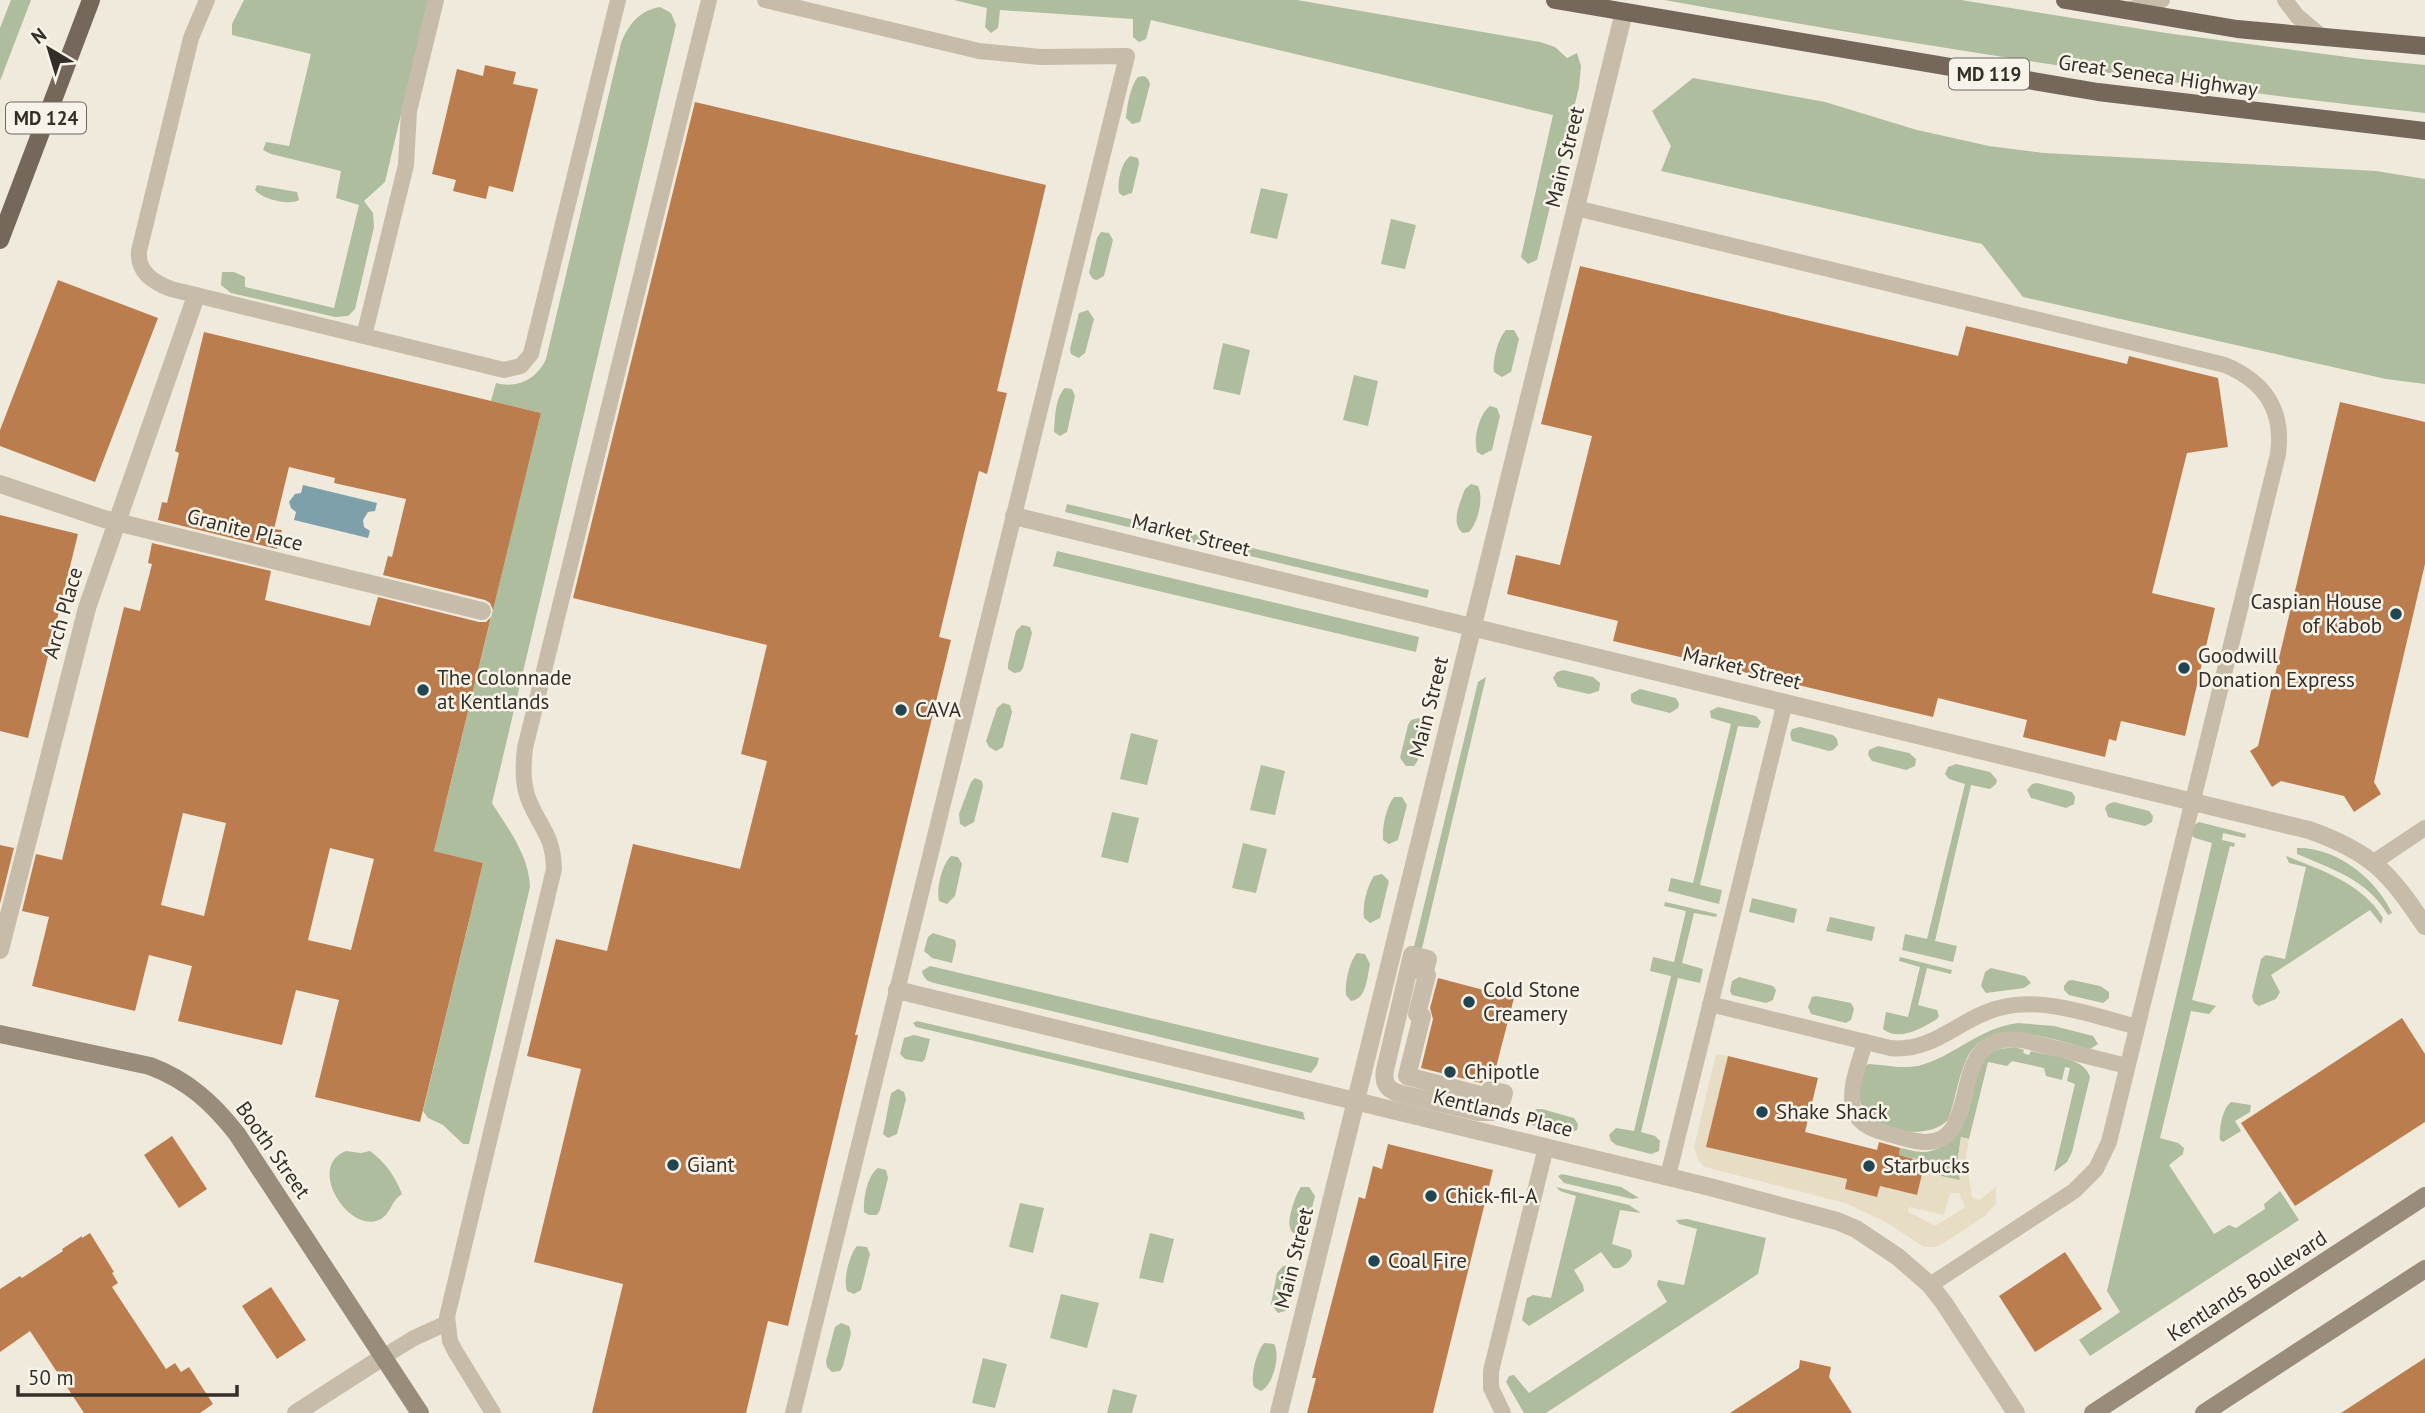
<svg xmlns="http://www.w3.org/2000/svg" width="2425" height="1413" font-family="'PT Sans',sans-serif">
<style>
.green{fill:#adbd9d}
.plaza{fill:#e6ddc4;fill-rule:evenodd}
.water{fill:#7da0aa}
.building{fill:#bb7d4e;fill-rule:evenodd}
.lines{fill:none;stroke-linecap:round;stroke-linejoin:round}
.lane{stroke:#c7bca9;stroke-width:16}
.street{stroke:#c7bca9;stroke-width:18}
.secondary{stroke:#9a8c7b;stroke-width:18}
.primary{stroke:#75685b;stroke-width:18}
.poi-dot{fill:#214652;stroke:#f8f3e8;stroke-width:2.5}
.labels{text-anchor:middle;stroke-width:5;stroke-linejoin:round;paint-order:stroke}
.shield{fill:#f8f3e8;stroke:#6f6962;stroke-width:2}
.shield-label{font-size:19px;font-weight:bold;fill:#342e28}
.street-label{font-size:21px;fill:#342e28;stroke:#f8f3e8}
.poi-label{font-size:21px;fill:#342e28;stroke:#f8f3e8;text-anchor:start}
</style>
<rect width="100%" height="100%" fill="#f0eadc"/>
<!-- green -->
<g class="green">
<polygon points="11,0 31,0 0,81 0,28"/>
<polygon points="244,0 428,0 385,182 364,201 373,213 374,227 355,309 348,316 335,317 231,293 221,285 222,272 234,272 245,277 245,287 334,308 359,205 336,198 341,171 271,154 263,150 266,142 289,146 311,54 232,35 232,24"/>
<polygon points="954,0 1297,0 1540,42 1555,47 1567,58 1577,53 1581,66 1579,87 1537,260 1528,264 1521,257 1553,115 1151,20 1146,39 1139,42 1133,37 1133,19 1000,10 998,28 991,33 985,27 987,8"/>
<path d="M1664,0H1961L2166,33L2362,59L2425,65V113C2170,86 1917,45 1664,0Z"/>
<path d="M660,7L671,13L676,25L492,803C508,829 529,855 530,887L469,1144H463L443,1125L428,1118L423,1111L483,863L434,851L541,413L491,401L496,383C517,389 537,379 546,359L621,43C628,25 640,10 660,7Z"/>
<path d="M1144,76L1148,79L1150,84L1141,119L1140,122L1132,124L1126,118C1127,105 1130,87 1138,77Z"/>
<polygon points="1693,78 1825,102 1917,130 1989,146 2044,153 2376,171 2425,179 2425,384 2386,379 2023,297 1982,244 1661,171 1671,146 1652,111"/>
<path d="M1130,156L1138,158L1139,164L1132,193L1123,196L1119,193C1117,182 1121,163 1130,156Z"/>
<path d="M257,185L297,192L299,200C289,206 262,199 255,190Z"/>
<polygon points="1261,188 1288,194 1277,239 1250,233"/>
<polygon points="1391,219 1416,225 1405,269 1381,264"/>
<polygon points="1101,232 1109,233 1113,240 1104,276 1097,280 1093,279 1089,273 1097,238"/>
<polygon points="1088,310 1094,319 1085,353 1079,358 1071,354 1070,349 1079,313"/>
<path d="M1506,330H1514L1519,339L1511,372L1502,377L1494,372C1492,361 1498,338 1506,330Z"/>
<polygon points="1223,343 1250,350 1240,395 1213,389"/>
<polygon points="1354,375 1378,381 1368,426 1343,420"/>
<path d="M1065,388L1072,389L1075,396L1067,432L1060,436L1054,432C1055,419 1055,397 1065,388Z"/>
<path d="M1490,406L1497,408L1500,416L1492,450L1482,455L1477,452C1473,439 1479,414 1490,406Z"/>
<path d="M1471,484L1478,486C1484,498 1478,523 1469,532L1463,533C1450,524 1460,502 1465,489Z"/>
<polygon points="1067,504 1429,590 1427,598 1065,512"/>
<polygon points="1057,551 1419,637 1416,652 1053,566"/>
<polygon points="1022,625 1030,627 1032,633 1023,668 1020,672 1014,673 1008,669 1008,664 1016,631"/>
<polygon points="1563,670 1593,677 1600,683 1599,691 1589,694 1558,687 1553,678 1557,672"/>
<polygon points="1486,677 1420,957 1412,955 1478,682"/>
<polygon points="1640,689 1676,698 1679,704 1678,708 1670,713 1634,704 1631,701 1631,694"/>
<polygon points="1003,703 1010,705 1012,712 1003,747 996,751 989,747 986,741 997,708"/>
<polygon points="1718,707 1756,716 1761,722 1758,728 1738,726 1700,885 1722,890 1719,904 1668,891 1671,878 1693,883 1731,724 1711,718 1710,711"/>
<path d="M1419,718C1431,727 1422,756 1414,766H1406L1400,758L1408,725L1411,720Z"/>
<polygon points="1800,727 1833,735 1837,739 1838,745 1833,750 1829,751 1792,741 1790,734 1792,729"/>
<polygon points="1131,733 1158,740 1147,785 1120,779"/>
<polygon points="1878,746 1909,753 1916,759 1915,766 1906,770 1872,761 1868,755 1869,750"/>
<polygon points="1956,764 1990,772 1997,780 1996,784 1990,789 1971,785 1935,941 1957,946 1953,962 1902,950 1905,934 1927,939 1965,784 1949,779 1945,774 1948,767"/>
<polygon points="1261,765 1285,771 1275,815 1250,810"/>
<polygon points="975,778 982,781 983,786 974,822 965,827 960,824 959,814 971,782"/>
<polygon points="2037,783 2072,792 2075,797 2074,804 2066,808 2031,798 2027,790 2032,784"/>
<path d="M1394,797H1402L1407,805L1398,840L1389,844L1383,840C1382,827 1386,807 1394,797Z"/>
<polygon points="2114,802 2149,811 2153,816 2152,822 2145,826 2108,817 2105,808 2108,804"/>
<polygon points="1112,812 1139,818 1128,863 1101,857"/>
<polygon points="2199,822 2246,834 2245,838 2223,833 2222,840 2235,843 2234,847 2230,846 2192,1000 2216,1006 2209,1014 2191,1011 2160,1138 2178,1143 2184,1148 2183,1154 2169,1165 2214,1234 2229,1225 2236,1228 2265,1209 2264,1204 2280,1191 2299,1220 2090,1356 2079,1340 2120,1312 2107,1291 2212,843 2195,838 2191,835 2193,826"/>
<polygon points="1243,843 1267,849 1256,893 1232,888"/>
<path d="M2297,848C2337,847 2376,879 2392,913L2388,915C2368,880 2332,869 2297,854Z"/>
<path d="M951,856L958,857L962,864L955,896L947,904L939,901C936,889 942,864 951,856Z"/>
<path d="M2286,856C2321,870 2362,883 2383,918L2381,924L2370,910L2271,975L2280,992L2276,999L2259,1006L2254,1003L2252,997L2261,959L2266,955L2285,959L2306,867L2289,863Z"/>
<path d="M1382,874L1389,881L1380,918L1370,923L1364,918C1362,906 1367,886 1374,876Z"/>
<polygon points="1752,898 1797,909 1794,923 1749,912"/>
<polygon points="1665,902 1717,914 1716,917 1694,913 1682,963 1703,969 1700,983 1678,978 1641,1132 1655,1136 1660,1141 1659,1151 1651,1154 1616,1145 1611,1141 1609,1135 1616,1128 1634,1131 1671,976 1650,971 1653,957 1674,962 1686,911 1664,906"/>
<polygon points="1830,917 1875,927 1872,941 1826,931"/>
<polygon points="933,933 955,940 956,945 952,963 932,958 924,951 928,937"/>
<path d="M1357,953L1365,954L1370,964C1367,977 1367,999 1351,1001L1346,995C1345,983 1349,962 1357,953Z"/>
<path d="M1900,957L1952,970L1951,974L1927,968L1918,1005L1937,1010L1939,1016L1937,1019C1922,1028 1899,1042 1883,1029L1886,1012L1908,1017L1920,967L1899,961Z"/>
<path d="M930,966L1319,1058L1317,1065L1311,1073L934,983C927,981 923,978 922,971Z"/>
<polygon points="1991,968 2025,976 2031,983 2024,988 1986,993 1981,986 1985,972"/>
<polygon points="1739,977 1773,986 1776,990 1773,1000 1766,1003 1732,995 1730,991 1732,981"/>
<polygon points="2072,980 2100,986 2109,992 2109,998 2103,1003 2069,995 2064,990 2064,986 2068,981"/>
<polygon points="1816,996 1851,1003 1854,1009 1851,1020 1846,1023 1811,1014 1808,1007 1812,997"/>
<polygon points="917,1021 1303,1112 1305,1120 916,1027 913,1023"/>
<path d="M2018,1023L2054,1026L2093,1036L2098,1044L2090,1049C2051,1040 1985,1011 1965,1063C1957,1081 1955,1102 1948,1120C1928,1141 1872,1133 1861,1104C1857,1092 1862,1078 1865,1066L1869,1064C1885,1065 1901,1069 1918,1066C1954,1057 1978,1028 2018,1023Z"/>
<polygon points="914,1035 930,1039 925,1059 922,1062 905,1059 900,1054 904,1038"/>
<path d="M2015,1047L2024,1050L2023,1053L2029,1055L2031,1051C2048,1056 2085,1057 2090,1077L2072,1152L2067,1162L2054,1172L2075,1084L2067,1081L2070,1068L2065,1067L2062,1080L2046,1076L2044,1068L2012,1061L2007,1066L1988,1062L1969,1139L1961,1137L1958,1158L1960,1181L1923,1172L1925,1161L1899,1155L1900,1148C1907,1149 1915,1152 1922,1152C1947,1152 1965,1127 1970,1105C1974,1091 1975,1070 1985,1058C1993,1049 2004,1048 2015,1047Z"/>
<polygon points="898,1089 904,1092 906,1099 897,1134 888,1138 883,1134 891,1093"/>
<path d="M2231,1102L2251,1105L2250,1112L2235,1121L2241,1131L2223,1142L2220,1140C2219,1129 2222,1109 2231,1102Z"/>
<path d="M1542,1109L1574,1118L1578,1124L1577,1130L1568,1134L1532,1125C1528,1119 1531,1112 1537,1109Z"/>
<path d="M346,1151L361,1153L370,1151C386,1163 395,1176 402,1194C390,1201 391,1217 376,1221C346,1229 307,1166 346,1151Z"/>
<path d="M878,1168L886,1170L888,1178L880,1210L877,1215H869L864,1212C863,1200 867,1175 878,1168Z"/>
<polygon points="1562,1174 1621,1187 1639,1198 1632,1199 1564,1183 1558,1176"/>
<path d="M1301,1187H1309L1315,1196L1307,1227L1298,1235C1294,1233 1291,1233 1290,1227C1287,1220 1296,1193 1301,1187Z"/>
<path d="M1556,1187L1629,1205L1641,1213L1620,1210L1612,1244L1631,1250L1632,1256C1629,1263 1621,1270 1613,1268L1601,1252L1574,1270L1583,1285L1584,1291L1529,1326L1522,1320L1527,1298L1533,1295L1551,1298L1576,1196L1560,1191Z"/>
<polygon points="1020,1203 1044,1208 1033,1253 1009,1247"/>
<polygon points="1687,1219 1766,1238 1758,1274 1546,1413 1524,1413 1506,1382 1509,1376 1514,1375 1529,1393 1667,1302 1657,1285 1658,1280 1684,1285 1697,1229 1679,1224 1676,1220"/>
<polygon points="1150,1233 1174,1239 1163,1283 1139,1278"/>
<path d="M857,1246L867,1247L870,1254L861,1290L854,1294L847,1291C843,1280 849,1255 857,1246Z"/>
<polygon points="1291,1265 1296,1274 1285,1311 1278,1313 1271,1304 1277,1273 1283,1266"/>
<polygon points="1061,1294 1099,1303 1087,1348 1050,1338"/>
<polygon points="841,1323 849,1326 851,1333 843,1366 840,1371 832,1372 827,1367 826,1361 835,1327"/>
<path d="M1264,1343L1274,1344C1281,1355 1273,1385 1261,1391L1254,1387C1250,1376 1256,1353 1264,1343Z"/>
<polygon points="983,1358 1007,1364 995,1408 972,1403"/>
<polygon points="1113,1389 1137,1395 1132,1413 1107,1413"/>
</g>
<!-- plaza -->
<path class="plaza" d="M1716,1054L1728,1056L1707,1147L1847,1179L1845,1189L1877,1197L1880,1186L1917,1195L1923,1172L1960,1180L1958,1158L1961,1137L1969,1139L1966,1158L1972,1197L1979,1200L1996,1187V1203L1985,1216L1944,1243L1935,1247H1924L1884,1221L1845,1203L1705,1167L1698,1160L1694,1147ZM1950,1193H1959L1965,1207L1935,1226L1908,1212L1909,1207L1944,1215Z"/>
<!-- water -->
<polygon class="water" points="303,485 377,503 375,511 368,512 363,520 364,527 370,531 368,538 294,520 296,512 291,508 289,502 295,494 301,493"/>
<!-- building -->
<g class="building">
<polygon points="485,65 516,72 513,84 538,89 513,192 489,186 486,199 453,191 456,180 432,174 457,69 483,76"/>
<polygon points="695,102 1046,185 997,391 1007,393 987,474 979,471 939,637 951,640 855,1035 858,1035 788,1326 768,1321 746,1413 592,1413 623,1284 534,1262 581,1069 527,1056 556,939 607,951 633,844 740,869 767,761 741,754 767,645 573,598"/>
<polygon points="1580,266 1958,356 1966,326 2127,364 2129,356 2218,378 2228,447 2187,453 2152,593 2215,608 2185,736 2121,721 2116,741 2109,739 2105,757 2023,737 2027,720 1938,698 1933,717 1613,641 1618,621 1507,594 1516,555 1560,565 1592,436 1541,424"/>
<polygon points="58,280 158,318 95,482 0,446 0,430"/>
<polygon points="204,332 541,413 493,610 490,603 485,600 383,575 388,556 392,557 406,499 334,483 335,478 289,467 274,529 282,530 277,549 158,520 162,502 167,503 179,453 175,451"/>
<polygon points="2340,402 2425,422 2425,564 2374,782 2381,794 2354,812 2344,796 2281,781 2272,787 2250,751 2258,746"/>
<polygon points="0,515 78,534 28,738 0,731"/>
<path d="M152,543L271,571L265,600L370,626L378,597L479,622H486L491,617L434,851L483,863L420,1122L315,1097L339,1000L296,990L282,1045L178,1021L192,966L149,955L135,1011L32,986L49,917L22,911L36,854L62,860L124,607L140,611L152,564L148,563ZM183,813L226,823L204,916L161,905ZM330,848L374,859L351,950L308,940Z"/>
<polygon points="0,845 14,848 0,904"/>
<polygon points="1438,978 1514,998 1493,1079 1486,1079 1481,1083 1421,1068 1433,1019 1430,1008"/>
<polygon points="2402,1018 2425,1054 2425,1122 2295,1206 2241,1123"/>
<polygon points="1728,1056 1818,1078 1805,1132 1877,1150 1879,1142 1900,1148 1899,1155 1925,1162 1917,1195 1880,1186 1877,1197 1845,1189 1847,1179 1706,1147"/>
<polygon points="172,1136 207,1189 179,1208 144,1155"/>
<polygon points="1388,1144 1493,1170 1433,1413 1307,1413 1316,1378 1312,1378 1359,1197 1365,1199 1373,1166 1382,1169"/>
<polygon points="90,1233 114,1272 112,1273 118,1283 112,1287 166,1369 175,1363 181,1372 189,1367 213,1404 200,1413 84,1413 30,1331 0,1352 0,1289 20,1276 22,1278 63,1251 62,1249 82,1236 82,1238"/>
<polygon points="2065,1252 2102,1309 2035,1352 1999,1296"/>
<polygon points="271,1287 306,1340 277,1359 242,1306"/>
<polygon points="2425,1358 2425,1413 2341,1413"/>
<polygon points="1800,1360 1831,1367 1829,1377 1852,1413 1730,1413 1799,1368"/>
</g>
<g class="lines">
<!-- lane -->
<g class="lane">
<path d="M207,0L191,38L139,251C137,272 153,282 171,289L504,370L521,366L531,354L618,0"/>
<polyline points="765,0 979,51 1040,57 1127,56 793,1413"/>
<polyline points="2285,0 2297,16 2322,37"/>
<polyline points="2128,10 2162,0"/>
<path d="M1576,208L2225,365C2265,382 2284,410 2278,454L2109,1142L2096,1169L2074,1191L1930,1285"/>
<polyline points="364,336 406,165 409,111 436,0"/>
<polyline points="2374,862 2425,828"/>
<path d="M1710,1004L1890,1048C1933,1053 1960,1018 1999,1008C2044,996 2094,1016 2137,1027"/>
<path d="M1865,1042C1860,1062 1847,1090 1854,1111C1860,1126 1875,1130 1889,1134C1900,1137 1914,1142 1926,1142C1985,1142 1943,1028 2022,1040L2127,1066"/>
<polyline points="1668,1176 1785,702"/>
<polyline points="383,1357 414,1338 447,1323"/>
<path d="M493,1413L455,1351L450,1341L447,1317L554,869C553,836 542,830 530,803C522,785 523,766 525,748L709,0"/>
<polyline points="1503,1413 1491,1388 1491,1371 1546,1147"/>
</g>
<!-- street -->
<g class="street">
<polyline points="0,484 104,519 482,611"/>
<path d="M1014,516L2309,830C2371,852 2389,872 2425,926"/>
<polyline points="0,950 87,608 196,296"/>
<path d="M1412,955L1428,959L1424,974L1427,975L1417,1014L1422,1016L1407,1076L1488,1097L1490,1090L1504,1093L1500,1107L1495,1112H1478L1398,1093C1386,1089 1383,1082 1385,1070Z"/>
<polyline points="897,990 1710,1187 1837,1221 1856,1229 1898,1257 1930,1285 1944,1303 2016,1413"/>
<polyline points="296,1413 383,1357"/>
<polyline points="1279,1413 1624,12"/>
</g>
<!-- secondary -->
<g class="secondary">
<path d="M0,1034L150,1066C187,1080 212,1102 237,1134L420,1413"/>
<polyline points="2093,1413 2425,1196"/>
<polyline points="2204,1413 2425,1269"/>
</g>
<!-- primary -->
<g class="primary">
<polyline points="1555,0 2098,92 2425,131"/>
<polyline points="2065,0 2237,29 2425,46"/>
<polyline points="0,240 91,0"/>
</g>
</g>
<!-- markers -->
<g class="poi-dot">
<circle cx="2396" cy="614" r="7"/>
<circle cx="2184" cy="668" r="7"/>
<circle cx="423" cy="690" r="7"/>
<circle cx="901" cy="710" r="7"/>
<circle cx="1469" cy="1002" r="7"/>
<circle cx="1450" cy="1072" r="7"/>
<circle cx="1762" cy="1112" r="7"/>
<circle cx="673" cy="1165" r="7"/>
<circle cx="1869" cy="1166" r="7"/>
<circle cx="1431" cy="1196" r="7"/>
<circle cx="1374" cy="1261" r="7"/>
</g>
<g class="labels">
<!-- shield labels -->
<g class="shield">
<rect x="1949" y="58.5" width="80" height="31" rx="5"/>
<rect x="6" y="102.5" width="80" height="31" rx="5"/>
</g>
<g class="shield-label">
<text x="1989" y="81">MD 119</text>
<text x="46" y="125">MD 124</text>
</g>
<!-- street labels -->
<g class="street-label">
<text transform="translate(2158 76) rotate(8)" y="7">Great Seneca Highway</text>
<text transform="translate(1565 157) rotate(-76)" y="7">Main Street</text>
<text transform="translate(245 530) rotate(14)" y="7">Granite Place</text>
<text transform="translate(1191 535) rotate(14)" y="7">Market Street</text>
<text transform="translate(63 613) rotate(-74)" y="7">Arch Place</text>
<text transform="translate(1742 668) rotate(14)" y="7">Market Street</text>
<text transform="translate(1429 707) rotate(-76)" y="7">Main Street</text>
<text transform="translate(1503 1113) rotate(14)" y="7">Kentlands Place</text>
<text transform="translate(273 1150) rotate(55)" y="7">Booth Street</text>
<text transform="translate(1294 1258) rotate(-76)" y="7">Main Street</text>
<text transform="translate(2247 1286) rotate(-33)" y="7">Kentlands Boulevard</text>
</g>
<!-- poi labels -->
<g class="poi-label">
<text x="2382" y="609" text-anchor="end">Caspian House<tspan x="2382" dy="24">of Kabob</tspan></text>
<text x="2198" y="663">Goodwill<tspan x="2198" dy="24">Donation Express</tspan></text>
<text x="437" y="685">The Colonnade<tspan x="437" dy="24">at Kentlands</tspan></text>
<text x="915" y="717">CAVA</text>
<text x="1483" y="997">Cold Stone<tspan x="1483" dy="24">Creamery</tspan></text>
<text x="1464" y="1079">Chipotle</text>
<text x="1776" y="1119">Shake Shack</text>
<text x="687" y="1172">Giant</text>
<text x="1883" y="1173">Starbucks</text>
<text x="1445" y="1203">Chick-fil-A</text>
<text x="1388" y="1268">Coal Fire</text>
</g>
</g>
<!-- north arrow -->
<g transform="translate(49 49) rotate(322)" stroke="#f8f3e8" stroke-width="5" paint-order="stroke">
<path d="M0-5L12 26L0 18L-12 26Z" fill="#342e28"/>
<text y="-10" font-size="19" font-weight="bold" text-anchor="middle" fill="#342e28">N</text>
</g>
<!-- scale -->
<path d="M18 1385v10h219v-10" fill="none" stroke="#342e28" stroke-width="3.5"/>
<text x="28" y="1385" font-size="21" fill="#342e28" stroke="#f8f3e8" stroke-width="5" paint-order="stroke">50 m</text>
</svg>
